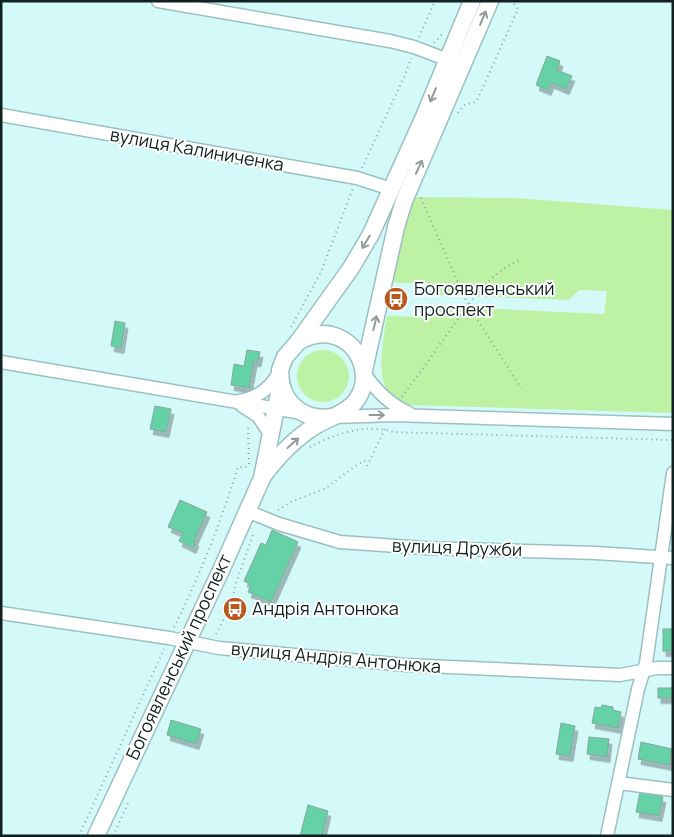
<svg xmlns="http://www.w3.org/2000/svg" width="674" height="837" font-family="Manrope,sans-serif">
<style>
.green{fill:#bdf2a4}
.building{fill:#65d1a7;stroke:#87a698;filter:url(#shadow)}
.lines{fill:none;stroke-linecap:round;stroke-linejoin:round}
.minor-casing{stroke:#9bc0c0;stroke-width:15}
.major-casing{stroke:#9bc0c0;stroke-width:19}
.path{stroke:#87a4a4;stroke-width:2;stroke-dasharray:1 4;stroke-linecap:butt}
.minor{stroke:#fff;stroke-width:12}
.major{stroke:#fff;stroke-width:16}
.oneway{stroke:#949b9b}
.labels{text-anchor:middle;stroke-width:4;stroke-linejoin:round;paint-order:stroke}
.street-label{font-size:18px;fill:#112020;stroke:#fff}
.poi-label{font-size:18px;fill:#112020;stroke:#fff;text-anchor:start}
</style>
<defs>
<filter id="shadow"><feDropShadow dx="3" dy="5.5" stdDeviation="0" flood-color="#0004"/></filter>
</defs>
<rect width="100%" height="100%" fill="#d3faf9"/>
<!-- green -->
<g class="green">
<path d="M417,197L516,198L673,210V413L408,405C378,394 380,369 383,343C384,334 385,324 387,316L428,317L436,306L604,314L607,291L579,290L569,300L438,295L432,283H397C391,280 391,277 391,271L412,199Z"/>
<circle cx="323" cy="376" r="26"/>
</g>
<!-- building -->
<g class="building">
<polygon points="547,56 560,61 557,70 572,76 566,89 551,83 548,90 536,85"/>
<polygon points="115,321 125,323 121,348 111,346"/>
<polygon points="247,350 260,352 258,361 254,361 249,388 231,385 234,364 244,366"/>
<polygon points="155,406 171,409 166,432 150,429"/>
<polygon points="180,500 207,512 194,541 196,541 193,548 179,541 183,533 168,527"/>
<polygon points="272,530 298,542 271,602 248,592 251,585 244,581 261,543 266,545"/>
<rect x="663" y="629" width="10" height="22"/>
<rect x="658" y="688" width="15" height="10"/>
<polygon points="602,705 613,707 613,710 621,712 618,728 592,723 595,707 601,708"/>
<polygon points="171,720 201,729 196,744 167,735"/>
<polygon points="561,723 575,726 570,756 556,754"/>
<polygon points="589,737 609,739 607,757 587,754"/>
<polygon points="641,742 672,749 669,765 638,759"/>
<polygon points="640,792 663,797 659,816 636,812"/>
<polygon points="308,805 328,811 322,836 300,836"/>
</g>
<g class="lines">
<!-- minor casing -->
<g class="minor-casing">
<g id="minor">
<polyline points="158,1 390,41 414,47 448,60"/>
<polyline points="1,115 357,178 391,189"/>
<polyline points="1,362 302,413"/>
<path d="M364,373C376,391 389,404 409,413"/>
<path d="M239,401C258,398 272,387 280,370"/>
<polyline points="242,406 258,416 270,434"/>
<polyline points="335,417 394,415 673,424"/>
<polyline points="247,511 279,524 340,542 425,548 596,553 673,558"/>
<polyline points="1,613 169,638 219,648 406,665 620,675 657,668 673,668"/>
<polyline points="619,783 673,790"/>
<polyline points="607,836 638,689 646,663 673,473"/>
</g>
</g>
<!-- major casing -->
<g class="major-casing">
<g id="major">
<polyline points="364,370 396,227 404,201 490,1"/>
<path d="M281,383C286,407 307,421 332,417"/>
<path d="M263,476C278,456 294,439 315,426C328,418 345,414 355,402C373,380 362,345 335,336C322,332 309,335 298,342"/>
<polyline points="96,836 222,568 262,478 281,383 280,370 285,357 298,342 351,268 371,234 423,119 472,1"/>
</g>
</g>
<!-- path -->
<g class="path">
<polyline points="419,37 435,1"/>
<polyline points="434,43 444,32"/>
<polyline points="458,113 464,105 476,102 480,94 518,9 512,1"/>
<polyline points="362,168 405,75 411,58"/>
<polyline points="421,198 468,305 521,388"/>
<polyline points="291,327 321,272 353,188"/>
<path d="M402,397C417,377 431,357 445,337C467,307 487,273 522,259"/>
<path d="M310,447C334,434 366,423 393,432L673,440"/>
<polyline points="367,466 385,429"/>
<polyline points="278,510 291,502 326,488 358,464 369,459"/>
<path d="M174,627C200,576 221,521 238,467H245L249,465L248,424"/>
<polyline points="216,634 231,605 236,583 254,532"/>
<polyline points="79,836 164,649"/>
<polyline points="113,836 129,801"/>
</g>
<!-- minor -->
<use href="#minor" class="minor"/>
<!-- major -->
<use href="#major" class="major"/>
</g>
<!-- one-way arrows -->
<defs><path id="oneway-shaft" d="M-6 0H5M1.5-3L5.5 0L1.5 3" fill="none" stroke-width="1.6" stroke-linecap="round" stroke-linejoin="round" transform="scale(1.25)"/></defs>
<g class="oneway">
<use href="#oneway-shaft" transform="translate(483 18) rotate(-67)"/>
<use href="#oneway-shaft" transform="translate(433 95) rotate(113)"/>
<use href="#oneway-shaft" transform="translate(419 167) rotate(-65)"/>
<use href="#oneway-shaft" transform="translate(366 242) rotate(121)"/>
<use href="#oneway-shaft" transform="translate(375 323) rotate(-77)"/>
<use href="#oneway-shaft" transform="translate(377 415)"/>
<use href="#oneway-shaft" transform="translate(293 443) rotate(-42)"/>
</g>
<!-- icons -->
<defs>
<g id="bus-disc" transform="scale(1.25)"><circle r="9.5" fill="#ba571e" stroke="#fff"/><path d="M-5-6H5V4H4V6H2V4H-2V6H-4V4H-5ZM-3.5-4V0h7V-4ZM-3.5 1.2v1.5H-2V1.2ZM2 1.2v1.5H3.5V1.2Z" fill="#fff"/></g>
</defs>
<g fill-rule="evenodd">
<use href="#bus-disc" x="396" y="299"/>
<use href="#bus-disc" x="235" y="609"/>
</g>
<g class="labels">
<!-- street labels -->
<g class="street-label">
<text transform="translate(197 150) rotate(10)" y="6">вулиця Калиниченка</text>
<text transform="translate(457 548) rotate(2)" y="6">вулиця Дружби</text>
<text transform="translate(179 657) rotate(-65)" y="6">Богоявленський проспект</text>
<text transform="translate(336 658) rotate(5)" y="6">вулиця Андрія Антонюка</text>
</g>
<!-- poi labels -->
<g class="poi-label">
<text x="414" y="295">Богоявленський<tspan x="414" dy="21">проспект</tspan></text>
<text x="252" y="615">Андрія Антонюка</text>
</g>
</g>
<!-- border -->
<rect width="674" height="837" fill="none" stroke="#112020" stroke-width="5"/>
</svg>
